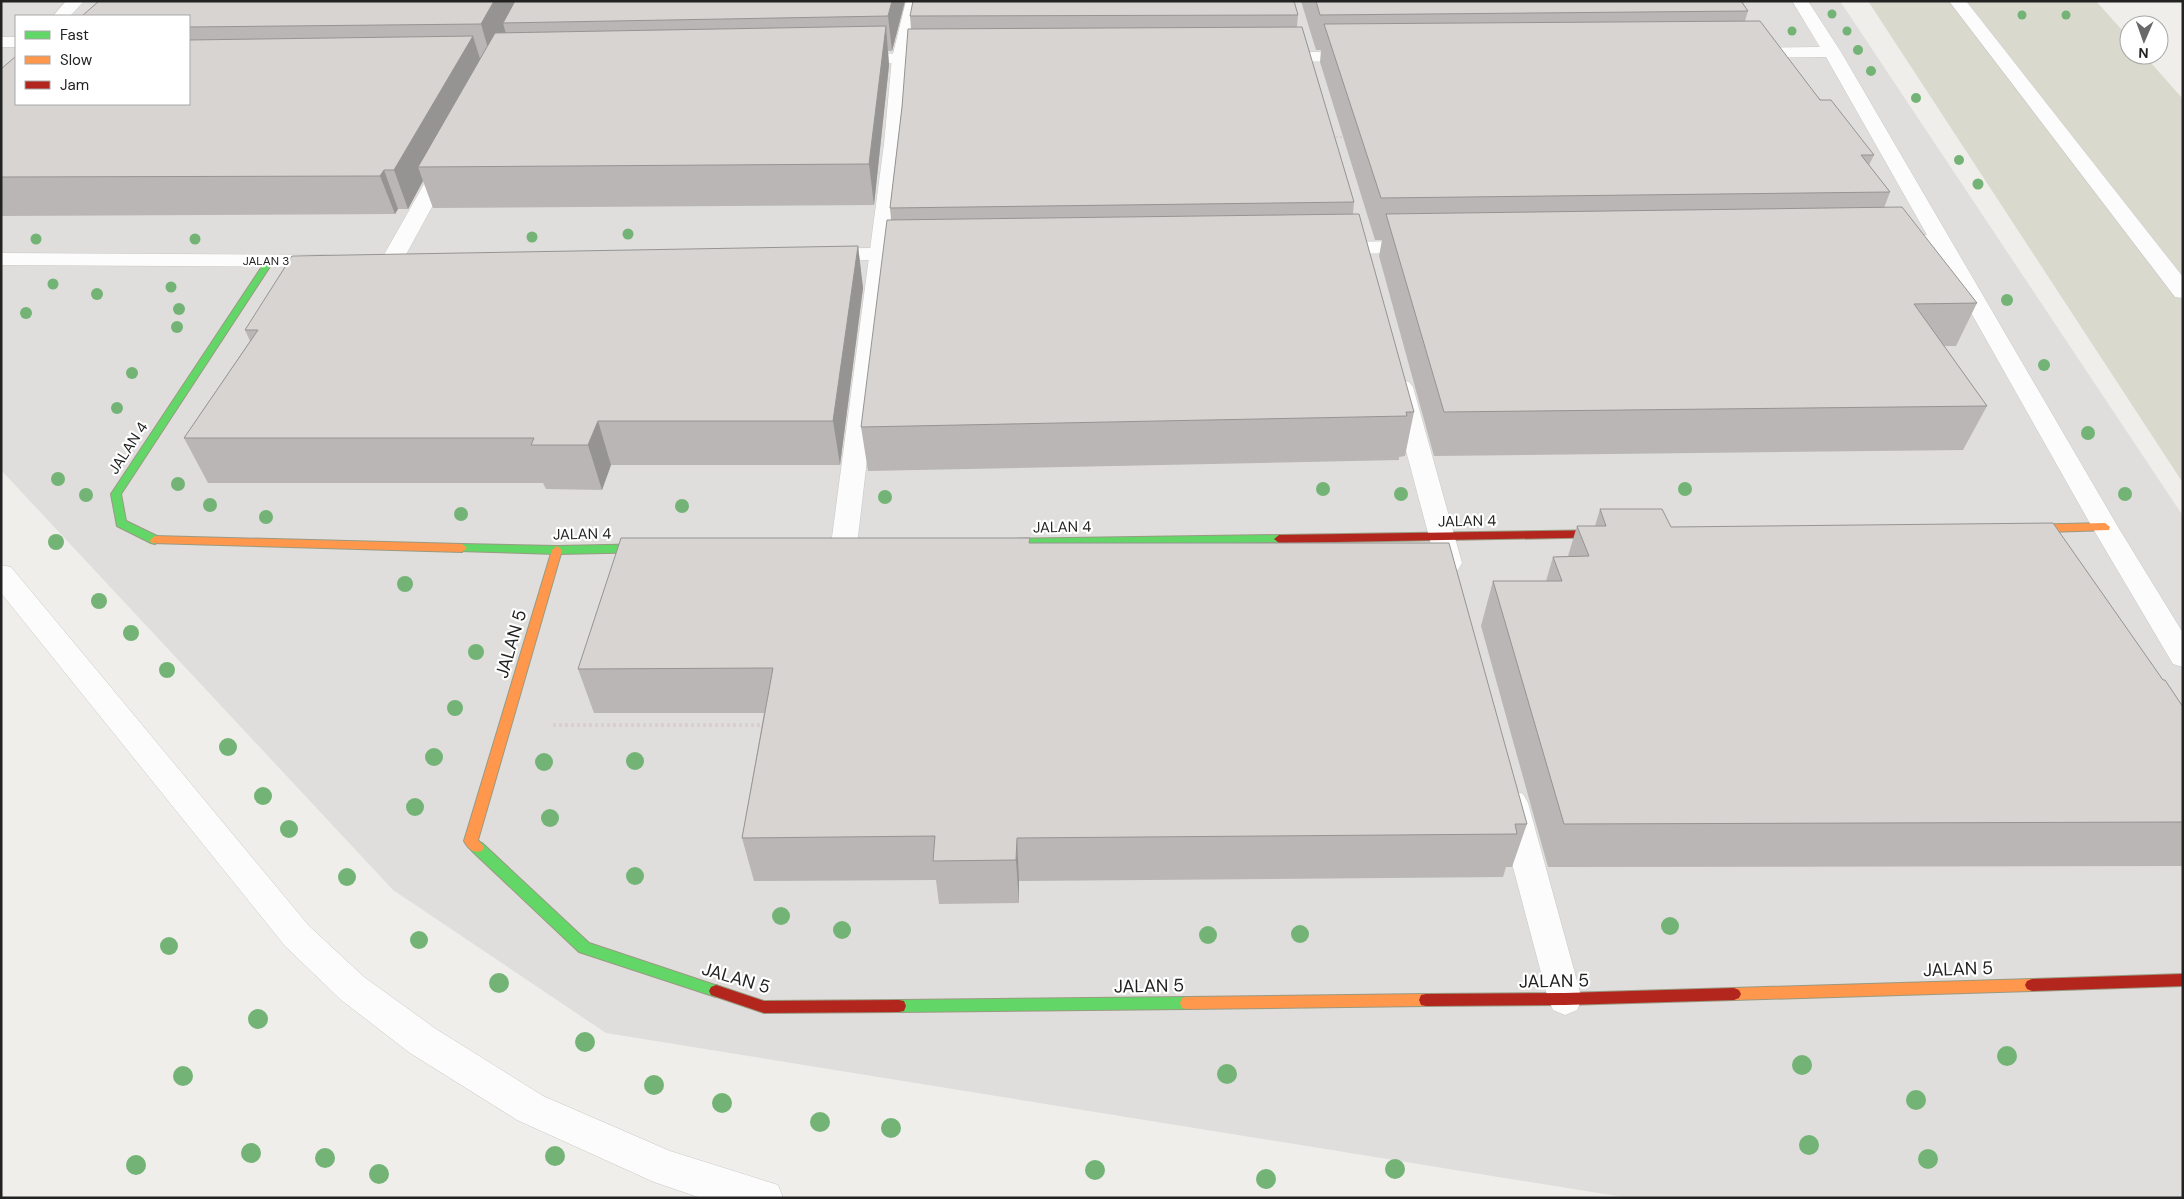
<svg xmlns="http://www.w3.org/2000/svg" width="2184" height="1199" font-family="'DM Sans',sans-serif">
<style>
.residential{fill:#dfdedc;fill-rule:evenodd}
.construction{fill:#d9d9cd}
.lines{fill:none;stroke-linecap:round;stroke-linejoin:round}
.lane-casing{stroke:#c9c8c7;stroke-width:1}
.street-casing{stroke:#c9c8c7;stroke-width:1}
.fast-casing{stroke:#999a82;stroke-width:2}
.slow-casing{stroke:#999a82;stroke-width:2}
.jam-casing{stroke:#999a82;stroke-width:2}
.path-far1{stroke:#dccecd;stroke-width:2;stroke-dasharray:2 2;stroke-linecap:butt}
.path{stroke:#dccecd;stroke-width:4;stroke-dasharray:3 3;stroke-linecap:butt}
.lane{fill:#fdfcfc;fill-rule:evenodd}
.street{fill:#fdfcfc;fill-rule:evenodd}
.fast{fill:#63d668;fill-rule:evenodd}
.slow{fill:#ff974d;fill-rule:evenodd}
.jam{fill:#b3261e;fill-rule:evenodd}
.tree{fill:#73b476}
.wall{fill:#b9b6b5}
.shaded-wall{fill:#969493}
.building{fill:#d7d4d2;stroke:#969493}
.labels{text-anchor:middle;stroke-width:4.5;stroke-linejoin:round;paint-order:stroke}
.far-street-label{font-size:12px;fill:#222;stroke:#fff}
.street-label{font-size:15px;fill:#222;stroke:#fff}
.near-street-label{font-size:18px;fill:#222;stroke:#fff}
</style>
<rect width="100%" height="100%" fill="#f0eeeb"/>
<!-- residential -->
<path class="residential" d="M1,1H1840L2183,516V1198H1629L606,1033L393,890L1,470ZM16,16H189V104H16Z"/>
<!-- construction -->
<polygon class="construction" points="1868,1 2096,1 2129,38 2129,55 2144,55 2183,99 2183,483"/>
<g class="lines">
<!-- lane casing -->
<g class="lane-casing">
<g id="lane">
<polygon points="906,1 922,1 910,58 904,144 857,545 853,551 844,554 835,551 831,545 884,144 892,58"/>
<polygon points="1949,1 1966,1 2183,277 2183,298 2175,297"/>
<polygon points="446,157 453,159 456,163 403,260 400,265 392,266 384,265 381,260 436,163 439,159"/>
<polygon points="1401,380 1409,382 1413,387 1462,563 1458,570 1449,572 1440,570 1436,563 1389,387 1393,382"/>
<polygon points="1,565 11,567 309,926 364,977 436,1029 543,1096 670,1151 778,1185 783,1198 701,1198 654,1182 517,1120 410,1053 340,999 285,946 1,593"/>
<polygon points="1512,790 1523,794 1528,803 1582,999 1577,1010 1565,1015 1553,1010 1548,999 1496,803 1501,794"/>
</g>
</g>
<!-- street casing -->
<g class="street-casing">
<g id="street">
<polygon points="66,1 84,1 70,16 53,16"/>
<polygon points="1792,1 1808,1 1841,52 2118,527 2183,633 2183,667 2173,664 2092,527 1934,247 1891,247 1884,245 1881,241 1884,237 1927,235 1826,57 1746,58 1740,57 1737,53 1740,49 1746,48 1820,47"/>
<rect x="1" y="37" width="15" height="10"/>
<polygon points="1273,52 1358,52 1364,53 1367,57 1364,61 1358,62 1267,61 1264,57 1267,53"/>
<polygon points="943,53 949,54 952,58 949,62 851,64 845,63 842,59 845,55 851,54"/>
<polygon points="1418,241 1425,243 1429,247 1425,251 1418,253 1331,254 1324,252 1320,248 1324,244 1331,242"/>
<polygon points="921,247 928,249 932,253 928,257 921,259 821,261 814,259 810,255 814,251 821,249"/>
<polygon points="1,253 326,255 334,256 337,261 334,266 326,267 1,265"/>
</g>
</g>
<!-- fast casing -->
<g class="fast-casing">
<g id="fast">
<polygon points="269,259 273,262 121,494 126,521 159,537 160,540 155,544 151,543 117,526 111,494 265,262"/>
<polygon points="1279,535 1283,536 1284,539 1283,542 992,547 987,543 992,539"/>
<polygon points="462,544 557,546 654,544 659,548 654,552 557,554 458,551 457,548"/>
<polygon points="477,842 482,843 589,943 721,987 723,991 721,995 716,997 579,952 472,851 470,847 472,843"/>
<polygon points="1187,997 1192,998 1194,1003 1192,1008 1187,1009 899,1012 894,1011 892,1006 894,1001 899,1000"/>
</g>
</g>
<!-- slow casing -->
<g class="slow-casing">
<g id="slow">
<polygon points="2105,523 2110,527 2109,530 2019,533 2014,529 2019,525"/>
<polygon points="155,536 462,544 467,548 462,552 151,543 150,540"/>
<path d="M557,546L562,550L478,840L484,847L482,851C473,854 468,848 464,841L552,550Z"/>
<polygon points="2032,979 2037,981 2039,985 2037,989 2032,991 1734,1000 1729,998 1727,994 1729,990 1734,988"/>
<polygon points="1426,994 1431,995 1433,1000 1431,1005 1426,1006 1187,1009 1182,1008 1180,1003 1182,998 1187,997"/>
</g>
</g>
<!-- jam casing -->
<g class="jam-casing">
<g id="jam">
<polygon points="1611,530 1615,531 1616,534 1615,537 1279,543 1274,539 1279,535"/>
<polygon points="2183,974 2183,986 2032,991 2027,989 2025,985 2027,981 2032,979"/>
<polygon points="716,985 764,1001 899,1000 904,1001 906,1006 904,1011 899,1012 764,1013 711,995 709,991 711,987"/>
<polygon points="1734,988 1739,990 1741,994 1739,998 1734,1000 1565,1005 1426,1006 1421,1005 1419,1000 1421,995 1426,994 1565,993"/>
</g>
</g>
<!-- path-far1 -->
<polyline class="path-far1" points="1332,137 1346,137"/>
<!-- path -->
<polyline class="path" points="553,725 764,725"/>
<!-- lane -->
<use href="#lane" class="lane"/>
<!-- street -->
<use href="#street" class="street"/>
<!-- fast -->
<use href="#fast" class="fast"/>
<!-- slow -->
<use href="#slow" class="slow"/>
<!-- jam -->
<use href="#jam" class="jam"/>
</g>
<!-- trees -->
<g class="tree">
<circle cx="1832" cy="14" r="4.5"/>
<circle cx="2022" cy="15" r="4.5"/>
<circle cx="2066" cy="15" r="4.5"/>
<circle cx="1792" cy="31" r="4.5"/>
<circle cx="1847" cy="31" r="4.5"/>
<circle cx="1858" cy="50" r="5"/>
<circle cx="1871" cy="71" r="5"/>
<circle cx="1916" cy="98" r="5"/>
<circle cx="1959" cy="160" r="5"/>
<circle cx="1978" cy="184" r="5.5"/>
<circle cx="628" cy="234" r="5.5"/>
<circle cx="532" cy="237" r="5.5"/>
<circle cx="36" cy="239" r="5.5"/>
<circle cx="195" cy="239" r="5.5"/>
<circle cx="53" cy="284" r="5.5"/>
<circle cx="171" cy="287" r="5.5"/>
<circle cx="97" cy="294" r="6"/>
<circle cx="2007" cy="300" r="6"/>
<circle cx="179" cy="309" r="6"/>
<circle cx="26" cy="313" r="6"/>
<circle cx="177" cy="327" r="6"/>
<circle cx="2044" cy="365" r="6"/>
<circle cx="132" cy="373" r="6"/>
<circle cx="117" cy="408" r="6"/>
<circle cx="2088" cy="433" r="7"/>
<circle cx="58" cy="479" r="7"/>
<circle cx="178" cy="484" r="7"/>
<circle cx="1323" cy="489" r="7"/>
<circle cx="1685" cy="489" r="7"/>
<circle cx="1401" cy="494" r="7"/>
<circle cx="2125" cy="494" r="7"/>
<circle cx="86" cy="495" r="7"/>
<circle cx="885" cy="497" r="7"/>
<circle cx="210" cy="505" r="7"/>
<circle cx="682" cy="506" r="7"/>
<circle cx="461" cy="514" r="7"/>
<circle cx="266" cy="517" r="7"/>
<circle cx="56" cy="542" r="8"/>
<circle cx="405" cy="584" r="8"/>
<circle cx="99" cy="601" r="8"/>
<circle cx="131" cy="633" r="8"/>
<circle cx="476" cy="652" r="8"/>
<circle cx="167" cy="670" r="8"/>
<circle cx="455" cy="708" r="8"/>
<circle cx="228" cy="747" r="9"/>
<circle cx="434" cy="757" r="9"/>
<circle cx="635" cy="761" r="9"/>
<circle cx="544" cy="762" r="9"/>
<circle cx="263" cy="796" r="9"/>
<circle cx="415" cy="807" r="9"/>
<circle cx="550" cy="818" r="9"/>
<circle cx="289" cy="829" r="9"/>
<circle cx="635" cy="876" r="9"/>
<circle cx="347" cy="877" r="9"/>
<circle cx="781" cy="916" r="9"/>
<circle cx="1670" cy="926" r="9"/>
<circle cx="842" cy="930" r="9"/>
<circle cx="1300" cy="934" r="9"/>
<circle cx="1208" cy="935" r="9"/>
<circle cx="419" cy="940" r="9"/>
<circle cx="169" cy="946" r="9"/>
<circle cx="499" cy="983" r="10"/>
<circle cx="258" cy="1019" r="10"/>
<circle cx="585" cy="1042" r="10"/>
<circle cx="2007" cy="1056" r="10"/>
<circle cx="1802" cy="1065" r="10"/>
<circle cx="1227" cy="1074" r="10"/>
<circle cx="183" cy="1076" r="10"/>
<circle cx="654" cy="1085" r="10"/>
<circle cx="1916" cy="1100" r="10"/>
<circle cx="722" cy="1103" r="10"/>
<circle cx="820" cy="1122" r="10"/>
<circle cx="891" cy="1128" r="10"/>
<circle cx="1809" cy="1145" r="10"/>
<circle cx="251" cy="1153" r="10"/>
<circle cx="555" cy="1156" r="10"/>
<circle cx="325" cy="1158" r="10"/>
<circle cx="1928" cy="1159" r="10"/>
<circle cx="136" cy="1165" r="10"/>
<circle cx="1395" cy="1169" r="10"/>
<circle cx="1095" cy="1170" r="10"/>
<circle cx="379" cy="1174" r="10"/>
<circle cx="1266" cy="1179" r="10"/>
</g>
<!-- wall -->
<g class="wall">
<polygon points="905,1 892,51 888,51 889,65 874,205 433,208 423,181 408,209 398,209 395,214 1,216 1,69 189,104 189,16"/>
<polygon points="1301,1 1744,1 1743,4 1748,11 1745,21 1874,155 1869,165 1890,192 1884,208 1977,303 1956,346 1944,346 1987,406 1963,450 1434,456 1379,256 1382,240 1375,240 1320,62 1321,50 1316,50"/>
<polygon points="1298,15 1297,27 1354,202 1353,214 1414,412 1405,456 1399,457 1399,460 868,471 861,427 891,220 890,208 911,29 910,16"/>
<polygon points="858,246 863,288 840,465 611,465 602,490 546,489 543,483 208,483 184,438 250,341 245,330"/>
<polygon points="1600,509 1671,527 2163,680 2183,707 2183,866 1548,867 1481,626 1493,581 1546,581 1553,557 1568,556 1577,526 1595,526"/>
<polygon points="1030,538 1030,543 1527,824 1512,867 1506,867 1503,877 1019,881 1019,903 939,904 936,880 754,881 742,838 764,713 594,713 578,669"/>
</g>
<!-- shaded-wall -->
<g class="shaded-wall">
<polygon points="494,1 525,1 503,23 506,34 491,59 481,24"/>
<polygon points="892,1 905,1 892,51 888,16"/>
<polygon points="886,26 889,65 874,205 869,164"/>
<polygon points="473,36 484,72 418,167 423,181 408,209 394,170"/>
<polygon points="384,170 398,209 395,214 380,176"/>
<polygon points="858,246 863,288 840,465 833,421"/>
<polygon points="598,421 611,465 602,490 588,445"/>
<polygon points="1017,838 1019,881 1019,903 1016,860"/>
</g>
<!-- building -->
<g class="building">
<polygon points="99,1 494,1 481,24 189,27 189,16 82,16"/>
<polygon points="515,1 892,1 888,16 503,23"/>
<polygon points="913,1 1294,1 1298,15 910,16"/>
<polygon points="1316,1 1741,1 1748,11 1320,15"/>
<polygon points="1760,21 1820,100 1831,100 1874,155 1861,155 1890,192 1381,198 1324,24"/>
<polygon points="886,26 869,164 418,167 495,33"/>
<polygon points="1302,27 1354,202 890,208 902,107 908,29"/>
<polygon points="473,36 394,170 384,170 380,176 1,177 1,69 15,57 16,57 16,104 189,104 189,40"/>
<polygon points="1902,207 1977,303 1914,304 1987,406 1444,412 1386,214"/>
<polygon points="1359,214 1414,412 1406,412 1407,416 861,427 887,220"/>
<polygon points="858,246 833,421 598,421 588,445 531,445 534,438 184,438 258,330 245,330 292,256"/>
<polygon points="1600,509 1662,509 1671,527 2053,523 2163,680 2165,680 2183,707 2183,822 1564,824 1493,581 1562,581 1553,557 1589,556 1577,526 1606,526"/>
<polygon points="621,538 1030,538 1029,543 1449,543 1527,824 1515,824 1517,834 1017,838 1016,860 933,861 935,836 742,838 773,668 578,669"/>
</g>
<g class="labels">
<!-- far-street labels -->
<g class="far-street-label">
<text x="266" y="265">JALAN 3</text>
</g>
<!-- street labels -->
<g class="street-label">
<text transform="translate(128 448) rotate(-57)" y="5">JALAN 4</text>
<text transform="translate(1467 521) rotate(-1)" y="5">JALAN 4</text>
<text transform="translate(1062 527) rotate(-1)" y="5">JALAN 4</text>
<text transform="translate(582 534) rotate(-1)" y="5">JALAN 4</text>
</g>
<!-- near-street labels -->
<g class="near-street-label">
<text transform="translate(511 644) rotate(-74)" y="6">JALAN 5</text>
<text transform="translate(1958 969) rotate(-2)" y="6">JALAN 5</text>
<text transform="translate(736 978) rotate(16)" y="6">JALAN 5</text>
<text transform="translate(1554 981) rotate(-1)" y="6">JALAN 5</text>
<text transform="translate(1149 986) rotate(-1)" y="6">JALAN 5</text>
</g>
</g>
<!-- border -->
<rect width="2184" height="1199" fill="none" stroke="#222222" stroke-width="5"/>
<!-- legend -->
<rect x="15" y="15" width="175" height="90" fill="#ffffff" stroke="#a7a7a7"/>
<rect x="25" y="31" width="25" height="8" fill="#63d668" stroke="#a7a7a7"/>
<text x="60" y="40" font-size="15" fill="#222222">Fast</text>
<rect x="25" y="56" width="25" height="8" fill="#ff974d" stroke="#a7a7a7"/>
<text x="60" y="65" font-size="15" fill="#222222">Slow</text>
<rect x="25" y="81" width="25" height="8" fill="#b3261e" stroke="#a7a7a7"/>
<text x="60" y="90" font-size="15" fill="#222222">Jam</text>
<!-- north arrow -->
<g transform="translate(2144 40) rotate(182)"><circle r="24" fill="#ffffff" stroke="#a7a7a7"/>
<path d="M0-4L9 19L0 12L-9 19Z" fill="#6a6968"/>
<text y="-8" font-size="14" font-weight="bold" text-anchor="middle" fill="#222222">N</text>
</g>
</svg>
